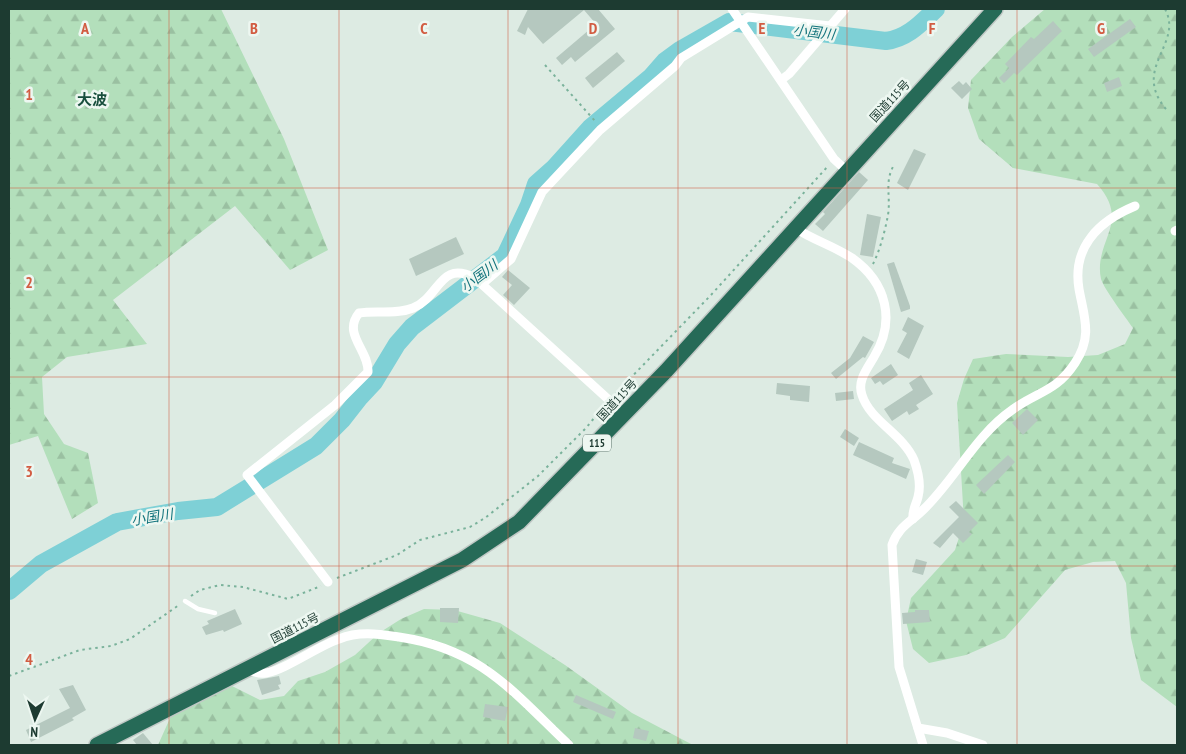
<svg xmlns="http://www.w3.org/2000/svg" width="1186" height="754" font-family="'PT Sans Narrow','Noto Sans JP',sans-serif">
<style>
.forest{fill:url(#forest-firs)}
.lines{fill:none;stroke-linecap:round;stroke-linejoin:round}
.river{stroke:#7ed0d6;stroke-width:18}
.building{fill:#b5c8bf}
.highway-casing{stroke:#c0c8c5;stroke-width:18}
.path{stroke:#7ab29b;stroke-width:2;stroke-dasharray:2.5 4;stroke-linecap:butt}
.lane{stroke:#fff;stroke-width:4.5}
.street{stroke:#fff;stroke-width:9}
.highway{stroke:#266a57;stroke-width:15}
.grid{fill:none;stroke:#d25c42;stroke-width:1;stroke-opacity:0.55}
.labels{text-anchor:middle;stroke-width:5;stroke-linejoin:round;paint-order:stroke}
.shield{fill:#edf7f1;stroke:#5b736b;stroke-width:1}
.shield-label{font-size:11px;font-weight:bold;fill:#1d3b31}
.street-label{font-size:12px;fill:#1d3b31;stroke:#edf7f1}
.water-label{font-size:14px;font-style:italic;fill:#12737c;stroke:#edf7f1}
.quarter-label{font-size:15px;font-weight:bold;fill:#184f3d;stroke:#edf7f1}
.grid-label{font-size:16px;text-anchor:middle;font-weight:bold;fill:#d25c42;stroke:#edf7f1;stroke-width:5;stroke-linejoin:round;paint-order:stroke}
</style>
<defs>
<pattern id="forest-firs" width="22" height="20" patternUnits="userSpaceOnUse" patternTransform="scale(1.25)"><rect width="22" height="20" fill="#b3dfbb"/><path d="M5 1l3.5 6h-7zM16 11l3.5 6h-7z" fill="#9ac0a1"/></pattern>
</defs>
<rect width="100%" height="100%" fill="#ddebe3"/>
<!-- forest -->
<g class="forest">
<polygon points="9,9 221,9 284,139 328,250 290,270 235,206 113,300 147,344 67,357 42,377 44,414 64,444 88,453 98,503 72,519 38,436 9,445"/>
<path d="M1045,9H1177V707L1141,680L1131,638L1126,583L1115,561L1093,562L1065,570L1005,638L966,655L929,663L913,649L906,621L911,598L955,550L964,522L957,403L964,379L973,359L1006,354L1068,357L1098,355L1125,344L1133,328C1126,318 1104,289 1101,279C1093,241 1132,223 1097,184L1013,168L979,139L968,108L971,80L1012,37Z"/>
<polygon points="424,609 454,610 500,623 565,665 632,713 693,745 158,745 171,716 232,686 260,700 284,696 298,681 325,672 355,655 379,633 401,619"/>
</g>
<g class="lines">
<!-- river -->
<path class="river" d="M9,591L41,564L117,522L178,511L217,507L316,446L342,420L360,397L374,382L397,344L412,327L505,256L529,205L536,184L554,168L590,128L651,77L665,61L680,50L729,22L886,41C908,38 921,23 936,9"/>
</g>
<!-- building -->
<g class="building">
<polygon points="528,9 598,9 615,29 575,62 571,57 562,65 556,58 596,24 584,10 543,44 528,27 525,35 517,31"/>
<polygon points="1130,19 1136,27 1094,57 1088,49"/>
<polygon points="1053,21 1062,31 1017,75 1014,73 1004,83 999,78 1009,68 1005,64 1031,37 1034,39"/>
<polygon points="617,52 625,61 593,88 585,78"/>
<polygon points="1119,77 1122,86 1107,92 1104,83"/>
<polygon points="959,81 963,85 966,82 972,89 962,99 951,88"/>
<polygon points="914,149 926,154 908,190 897,183"/>
<polygon points="859,172 868,180 823,231 815,224 825,214 823,212"/>
<polygon points="867,214 881,217 873,257 860,255"/>
<polygon points="456,237 464,254 416,276 409,259"/>
<polygon points="894,262 910,306 910,309 901,312 887,264"/>
<polygon points="508,270 530,288 514,305 503,295 512,285 502,277"/>
<polygon points="908,317 924,326 909,359 897,352 907,333 902,330"/>
<polygon points="863,336 874,342 865,358 863,357 836,379 831,373 850,358"/>
<polygon points="891,364 898,375 883,385 880,381 875,384 871,378"/>
<polygon points="921,375 933,394 916,405 919,409 909,415 907,411 892,421 884,409 913,390 909,383"/>
<polygon points="777,383 810,386 809,402 790,400 790,396 776,394"/>
<polygon points="853,391 854,399 836,401 835,393"/>
<polygon points="1027,409 1038,420 1023,435 1012,423"/>
<polygon points="845,429 859,438 854,446 840,437"/>
<polygon points="859,442 894,458 892,463 910,469 906,479 853,455"/>
<polygon points="1008,455 1015,462 984,494 976,485"/>
<polygon points="956,501 978,523 969,532 972,534 963,543 953,533 940,548 933,543 959,517 949,507"/>
<polygon points="916,559 927,562 923,575 912,572"/>
<polygon points="440,608 459,608 458,623 440,622"/>
<polygon points="235,609 242,624 224,632 223,630 206,635 202,627 209,624 207,621"/>
<polygon points="915,610 929,610 930,622 903,624 902,613 915,612"/>
<polygon points="279,676 281,684 278,685 280,689 262,695 257,680"/>
<polygon points="73,685 86,710 72,718 74,720 31,742 26,730 70,708 59,689"/>
<polygon points="576,695 616,712 613,719 573,702"/>
<polygon points="485,704 508,707 505,721 483,717"/>
<polygon points="635,728 649,731 646,741 633,738"/>
<polygon points="143,733 153,745 137,745 133,740"/>
</g>
<g class="lines">
<!-- highway casing -->
<g class="highway-casing">
<polyline id="highway" points="97,745 462,560 519,522 666,371 995,9"/>
</g>
<!-- path -->
<g class="path">
<path d="M1165,9C1184,44 1131,68 1166,109"/>
<polyline points="545,65 595,121"/>
<path d="M873,264C880,250 885,231 888,215C891,196 884,182 894,165"/>
<polyline points="616,393 711,295 829,165"/>
<polyline points="337,578 397,555 420,540 470,527 485,518 538,476 586,428 604,406"/>
<polyline points="191,596 200,590 220,585 243,587 288,599 321,586"/>
<polyline points="9,676 80,650 111,646 130,639 179,605"/>
</g>
<!-- lane -->
<polyline class="lane" points="185,601 198,609 215,613"/>
<!-- street -->
<g class="street">
<polyline points="732,9 834,159 847,171"/>
<polyline points="781,80 789,74 845,9"/>
<path d="M795,228C813,240 834,246 852,258C887,283 896,321 874,357C867,369 857,381 862,395C870,421 903,434 914,460C918,471 921,486 918,497C916,505 912,510 913,519"/>
<polyline points="1175,231 1177,230"/>
<polyline points="482,284 511,259 542,192 600,130 675,66 681,58 748,17 830,26"/>
<path d="M328,582L247,475L335,405L368,372C369,350 342,334 359,313C377,310 396,315 413,308C441,296 439,260 475,278L609,400"/>
<path d="M247,669C253,672 260,674 266,673C285,670 318,646 339,639C359,631 378,634 399,637C481,649 512,691 569,745"/>
<polyline points="918,728 947,733 983,745"/>
<path d="M923,745L899,667L892,545C898,527 911,522 924,509C955,479 976,435 1012,410C1038,391 1056,392 1075,363C1093,336 1084,317 1079,289C1072,247 1099,221 1135,206"/>
</g>
<!-- highway -->
<use href="#highway" class="highway"/>
</g>
<!-- grid -->
<path class="grid" d="M169,9V745M339,9V745M508,9V745M678,9V745M847,9V745M1017,9V745M9,188H1177M9,377H1177M9,566H1177"/>
<g class="labels">
<!-- shield labels -->
<rect class="shield" x="583" y="434.5" width="28" height="17" rx="4"/>
<g class="shield-label">
<text x="597" y="447">115</text>
</g>
<!-- street labels -->
<g class="street-label">
<text transform="translate(890 101) rotate(-47)" y="4">国道115号</text>
<text transform="translate(617 400) rotate(-47)" y="4">国道115号</text>
<text transform="translate(295 628) rotate(-27)" y="4">国道115号</text>
</g>
<!-- water labels -->
<g class="water-label">
<text transform="translate(814 32) rotate(7)" y="5">小国川</text>
<text transform="translate(479 276) rotate(-37)" y="5">小国川</text>
<text transform="translate(152 517) rotate(-9)" y="5">小国川</text>
</g>
<!-- quarter labels -->
<g class="quarter-label">
<text x="92" y="105">大波</text>
</g>
</g>
<g class="grid-label">
<text x="85" y="34">A</text>
<text x="254" y="34">B</text>
<text x="424" y="34">C</text>
<text x="593" y="34">D</text>
<text x="762" y="34">E</text>
<text x="932" y="34">F</text>
<text x="1101" y="34">G</text>
<text x="29" y="100">1</text>
<text x="29" y="288">2</text>
<text x="29" y="477">3</text>
<text x="29" y="665">4</text>
</g>
<!-- border -->
<rect width="1186" height="754" fill="none" stroke="#1d3b31" stroke-width="20"/>
<!-- north arrow -->
<g transform="translate(35 719) rotate(183)" stroke="#edf7f1" stroke-width="4" paint-order="stroke">
<path d="M0-4L9 19L0 12L-9 19Z" fill="#1d3b31"/>
<text y="-8" font-size="14" font-weight="bold" text-anchor="middle" fill="#1d3b31">N</text>
</g>
</svg>
